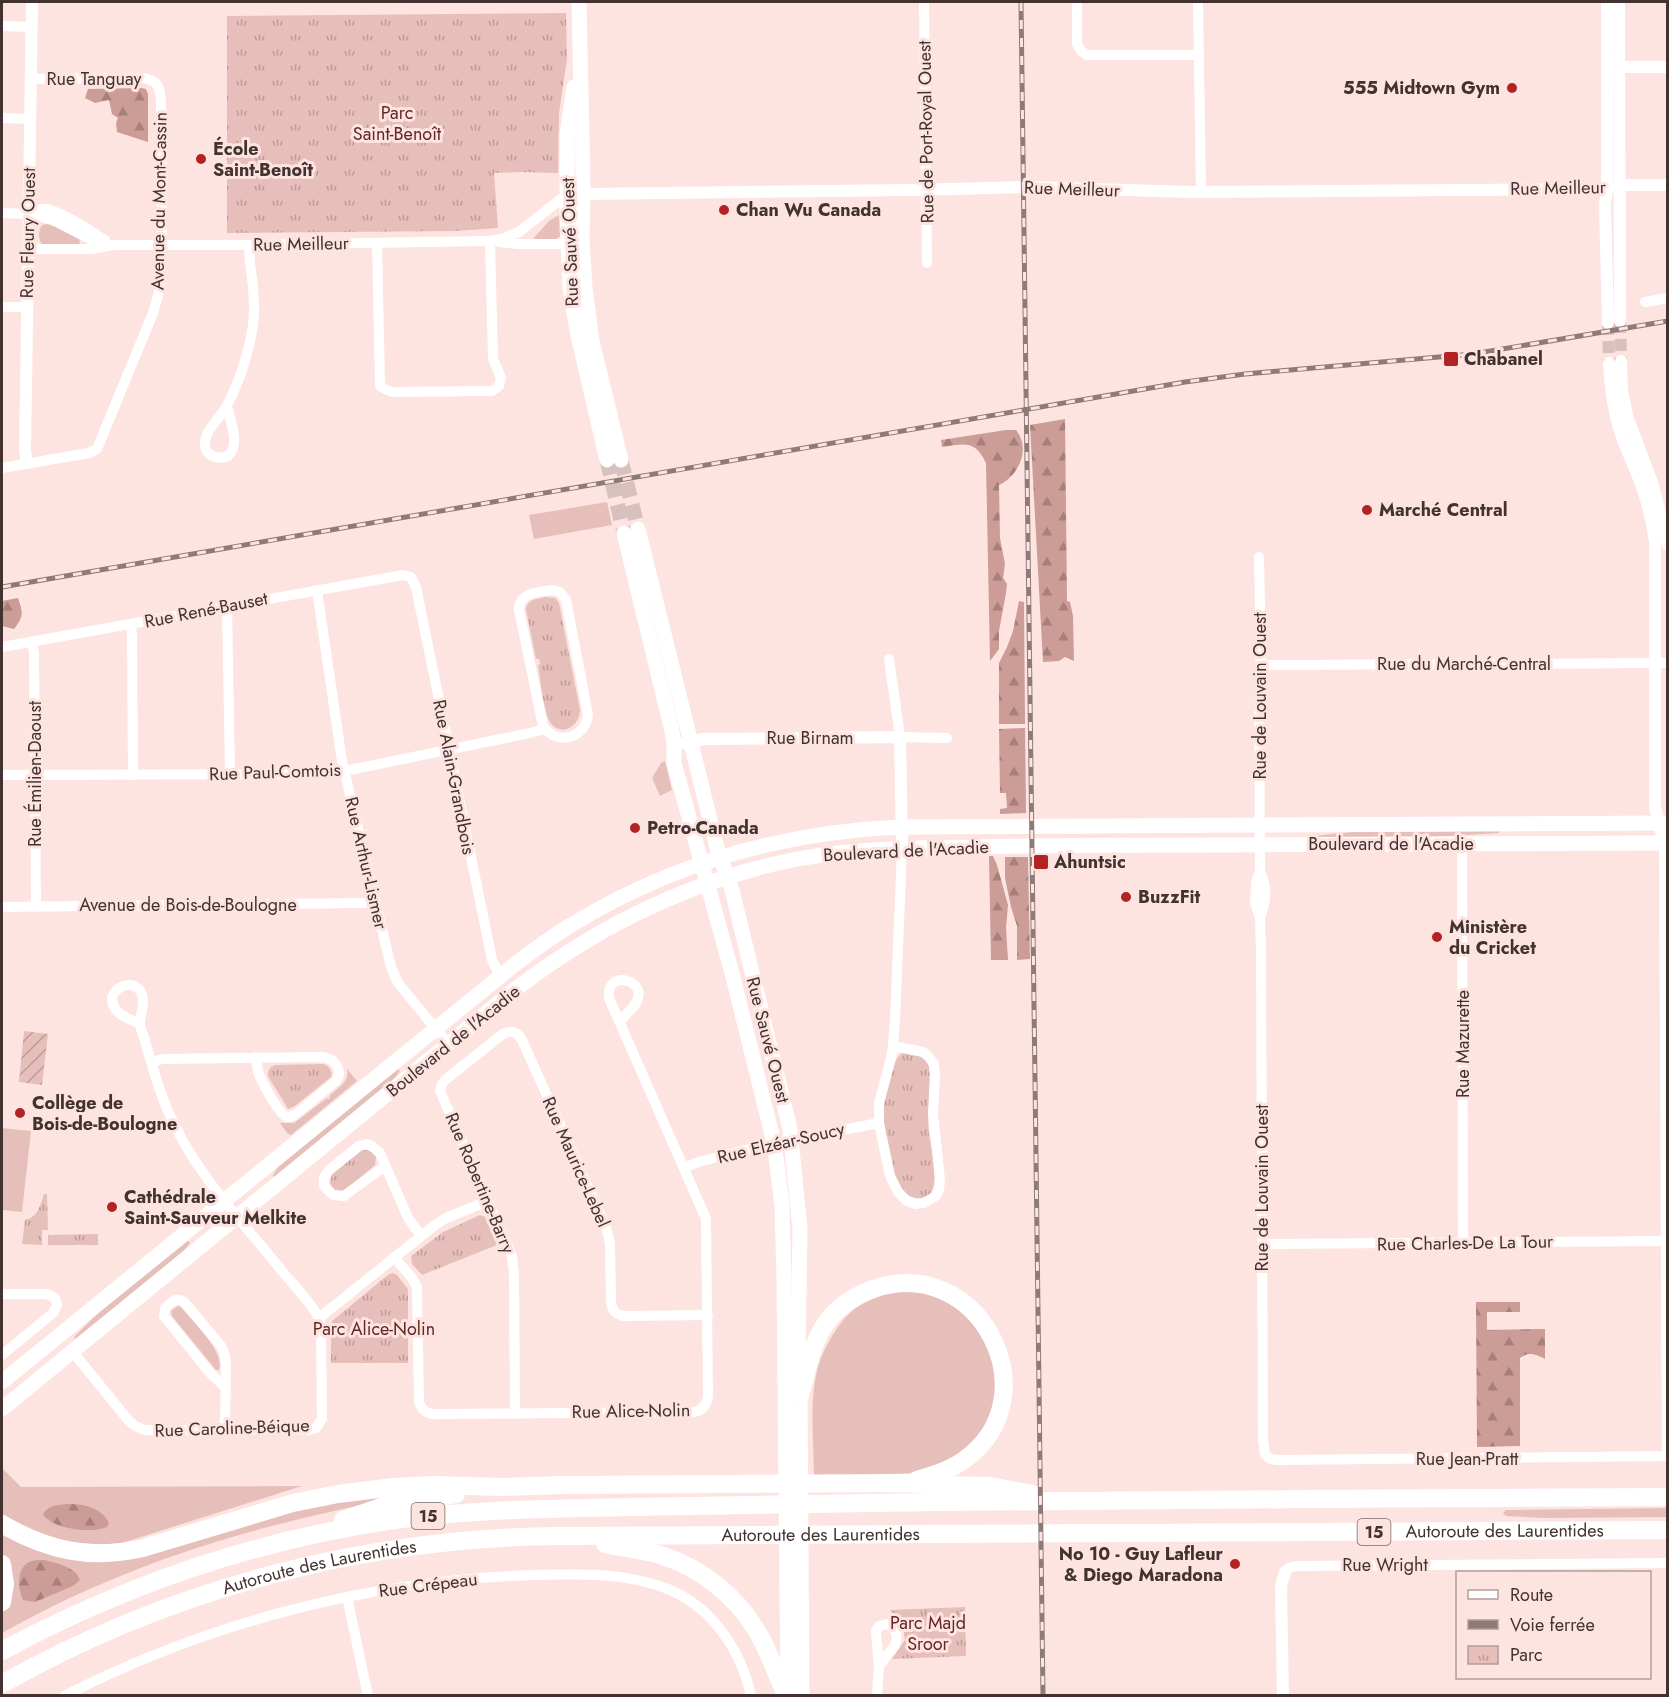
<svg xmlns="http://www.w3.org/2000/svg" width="1669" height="1697" font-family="Jost,sans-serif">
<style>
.grass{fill:#e7bfba}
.forest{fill:url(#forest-firs)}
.park{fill:url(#park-tufts)}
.garden{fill:url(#garden-furrows)}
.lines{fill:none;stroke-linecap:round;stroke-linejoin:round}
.tertiary-tunnel{stroke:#d8c0be;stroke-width:12;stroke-dasharray:12 6;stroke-linecap:butt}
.secondary-tunnel{stroke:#d8c0be;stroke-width:15;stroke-dasharray:15 8;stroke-linecap:butt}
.minor{stroke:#fff;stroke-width:10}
.tertiary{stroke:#fff;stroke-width:12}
.secondary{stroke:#fff;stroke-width:15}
.motorway{stroke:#fff;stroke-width:18}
.rail-casing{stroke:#8e7b78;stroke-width:5}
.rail{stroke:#fde4e1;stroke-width:3;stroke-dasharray:9;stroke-linecap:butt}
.poi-dot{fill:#b32324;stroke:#fde4e1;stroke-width:2}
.labels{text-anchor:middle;stroke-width:6;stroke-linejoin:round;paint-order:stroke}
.shield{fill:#fde4e1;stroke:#7a6765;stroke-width:1.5}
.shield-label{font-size:16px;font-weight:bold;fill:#423230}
.street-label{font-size:18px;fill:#423230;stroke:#fde4e1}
.poi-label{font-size:18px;font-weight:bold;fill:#423230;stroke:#fde4e1;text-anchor:start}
.park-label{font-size:18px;fill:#632723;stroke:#fde4e1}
</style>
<defs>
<pattern id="forest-firs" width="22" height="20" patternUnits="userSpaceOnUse" patternTransform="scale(1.5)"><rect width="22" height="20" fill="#cc9c96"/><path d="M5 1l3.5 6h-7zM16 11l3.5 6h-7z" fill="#a7807b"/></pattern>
<pattern id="park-tufts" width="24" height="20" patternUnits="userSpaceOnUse" patternTransform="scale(1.5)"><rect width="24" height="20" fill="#e7bfba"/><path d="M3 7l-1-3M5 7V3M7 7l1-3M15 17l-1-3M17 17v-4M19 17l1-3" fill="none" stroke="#bd9c98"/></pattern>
<pattern id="garden-furrows" width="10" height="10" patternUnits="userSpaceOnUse" patternTransform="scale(1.5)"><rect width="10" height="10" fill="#e7bfba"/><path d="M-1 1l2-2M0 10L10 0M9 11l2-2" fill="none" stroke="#bd9c98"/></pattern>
</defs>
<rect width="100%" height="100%" fill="#fde4e1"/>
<!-- grass -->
<g class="grass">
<polygon points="559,215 560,237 558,237 557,239 532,240 549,221"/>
<path d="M47,224L56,227L79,239L80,242L78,245H42C39,239 37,233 42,225Z"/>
<polygon points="607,502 612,525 534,539 529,515"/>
<polygon points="665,761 672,790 660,796 652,778 661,763"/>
<polygon points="1499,831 1499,833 1435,837 1314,838 1314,836 1351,832"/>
<path d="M347,1069L357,1081L291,1135L288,1134L280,1123H294L327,1098L328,1099L330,1098L329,1096C338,1088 350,1082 347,1069Z"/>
<polygon points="398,1069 400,1071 395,1078 274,1178 273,1175 278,1167"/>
<polygon points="2,1128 31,1131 22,1212 2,1210"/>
<polygon points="188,1241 190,1243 182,1253 75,1339 74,1337 97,1314"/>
<path d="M934,1291L982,1325L999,1380L988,1424L969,1449L940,1468L916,1473L814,1477C814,1442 809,1405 817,1371C822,1351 836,1326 851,1312C861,1303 875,1297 888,1293C902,1289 919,1292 934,1291Z"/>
<path d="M178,1306L181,1307C193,1322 225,1351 219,1370H216L172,1316L171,1311Z"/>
<path d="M2,1468L21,1487L302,1486L122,1543C74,1548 44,1537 2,1515Z"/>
<path d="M405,1496C303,1516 200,1541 104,1583C69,1597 35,1615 2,1633V1615L6,1604L5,1561L2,1553V1535L26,1546L62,1556L333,1498Z"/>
<polygon points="1667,1508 1667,1517 1544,1518 1506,1516 1503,1513 1506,1510"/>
</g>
<!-- forest -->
<g class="forest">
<polygon points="142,88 146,89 148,94 148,142 117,132 116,123 118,118 112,114 109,100 95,103 85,98 88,89"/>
<polygon points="1065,419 1067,601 1070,602 1073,616 1074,661 1065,657 1059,661 1043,662 1030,425"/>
<path d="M1006,430H1016C1031,448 1019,476 999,485L1000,538L1005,564L1003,578L1007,584L1006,593L999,631V649L990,661L986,463C975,439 964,444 942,447L941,440Z"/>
<path d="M18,598C23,613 24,616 14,629L2,626V601Z"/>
<polygon points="1019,601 1024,602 1025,724 999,724 999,663 1007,647 1013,631"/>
<polygon points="1025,728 1026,813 1000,814 1000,809 1007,808 1006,793 1000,793 999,729"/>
<polygon points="989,856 993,856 997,865 1008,905 1006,928 1008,960 991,960"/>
<polygon points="1005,857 1028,857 1030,959 1017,960 1017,926 1011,907 1005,878"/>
<path d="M1476,1302H1520V1312H1487V1330L1545,1329V1359C1536,1354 1529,1351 1520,1358V1446L1477,1447Z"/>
<path d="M68,1504C84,1504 101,1507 109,1523L107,1527C92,1534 51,1529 43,1514C49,1505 57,1505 68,1504Z"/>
<path d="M44,1560C56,1563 76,1567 80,1580L73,1586L35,1602L23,1600C18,1589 16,1569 29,1562C33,1560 39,1560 44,1560Z"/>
</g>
<!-- park -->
<g class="park">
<polygon points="566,13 567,59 559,113 558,173 522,172 494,173 498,228 457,231 227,233 227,16"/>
<path d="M546,597L555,598L559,603L580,710C580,726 561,738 550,722C544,713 540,677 538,665L540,664L539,659H536L526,610C527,599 537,599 546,597Z"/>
<path d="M903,1053L917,1054L928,1061C933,1085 926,1109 929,1134C931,1149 947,1204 915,1198C908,1197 901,1189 898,1183C894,1176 893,1165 891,1157C888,1142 883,1127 883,1112C884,1100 888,1088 891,1076C894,1067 894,1058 903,1053Z"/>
<path d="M323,1064C328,1065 333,1071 331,1077L295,1106L288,1109L268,1076V1072L271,1067L275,1065Z"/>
<polygon points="362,1150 367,1150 373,1153 373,1154 376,1157 375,1165 344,1191 334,1190 330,1183 332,1174"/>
<path d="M44,1194H47L48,1230H42V1245L22,1244L25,1220C38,1217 40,1206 44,1194Z"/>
<polygon points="480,1215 485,1217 497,1245 422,1275 412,1264 411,1256 443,1232"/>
<polygon points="98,1234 98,1245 48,1245 48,1235"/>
<polygon points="393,1273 397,1275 408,1289 408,1363 331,1363 331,1327 332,1321 389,1274"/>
<polygon points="965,1607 966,1656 892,1659 905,1640 903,1627 890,1610"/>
</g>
<!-- garden -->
<polygon class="garden" points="24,1031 48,1034 42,1085 19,1082"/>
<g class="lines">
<!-- tertiary-tunnel -->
<g class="tertiary-tunnel">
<polyline points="1620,321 1621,361"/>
<polyline points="1608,323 1609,363"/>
</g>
<!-- secondary-tunnel -->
<g class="secondary-tunnel">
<polyline points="607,460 624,533"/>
<polyline points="621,460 638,529"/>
</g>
<!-- minor -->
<g class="minor">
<polyline points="924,2 927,263"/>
<polyline points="1077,2 1077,44 1081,51 1087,55 1199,55"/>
<polyline points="1198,2 1201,192"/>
<polyline points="2,26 31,27"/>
<polyline points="2,118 30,119"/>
<polyline points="2,213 29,214 53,220 90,239 106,244"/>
<path d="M29,214C33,212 39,209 43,209C57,208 92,232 105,240"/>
<polyline points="499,242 518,244 568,244"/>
<polyline points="377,243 380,386 385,389 392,392 492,391 499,386 501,378 493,359 490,241"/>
<polyline points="28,249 92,249 112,245 237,245 490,241 501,239 519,232 561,199 583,194"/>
<polyline points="1645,302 1668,298"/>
<polyline points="2,307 27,307"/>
<path d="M227,406C230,422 241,443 228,456C218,460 204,456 205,443C206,429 220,418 226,407C232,397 237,384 241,373C248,352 255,327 254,305C254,285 249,265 249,245"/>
<path d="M2,468L89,453L97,449L153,313L159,292L162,233L161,103C160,87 159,80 142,78L31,79"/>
<polyline points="1259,557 1261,652 1259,679 1260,871 1256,882 1255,903 1260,918 1261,953 1263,1440 1265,1455 1271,1459 1277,1460 1668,1456"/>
<polyline points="317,590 342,761 391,967 398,983 449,1045"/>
<path d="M553,590L560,592L566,600L588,715C585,739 556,746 543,726L519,610C519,592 539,592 553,590Z"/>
<polyline points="227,606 230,774"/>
<polyline points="131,624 132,635 133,775"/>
<polyline points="32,642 34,654 36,906"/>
<polyline points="2,647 403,575 411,577 416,587 492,960 500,976"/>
<polyline points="889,659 900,737 947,738"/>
<polyline points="1260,665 1668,663"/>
<polyline points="2,775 330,774 530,733 544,729"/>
<polyline points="1664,843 1667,1456"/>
<polyline points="1462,844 1463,1243"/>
<path d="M1260,871C1268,888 1266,901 1260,918"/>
<polyline points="2,907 364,903 375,901"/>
<polyline points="893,1046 923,1052 928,1056 934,1064 935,1074 933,1114 940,1179 939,1190 936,1196 924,1203 916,1204 907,1201 898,1192 890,1176 879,1123 879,1103 892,1054 895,1021 902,848"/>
<path d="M151,1062L163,1059L323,1057C335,1059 344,1071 336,1081L296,1114C293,1116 291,1117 287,1117C279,1115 261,1080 258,1072C257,1067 257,1062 256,1057"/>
<polyline points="386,1167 378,1171 344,1196 333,1195 324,1186 324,1178 328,1171 359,1146 367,1144 372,1146 380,1153 408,1218 421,1236"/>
<polyline points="685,1167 702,1161 774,1143 879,1123"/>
<polyline points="1262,1244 1668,1241"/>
<path d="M394,1257L412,1278L417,1287L419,1402C421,1409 425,1413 433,1414L693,1412C702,1411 707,1406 708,1396L706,1219L609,998C605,968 650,980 636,1003C632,1010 624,1015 620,1022"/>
<polyline points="2,1294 47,1294 55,1298 57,1305 53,1313 2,1355"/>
<polyline points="319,1318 435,1225 446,1218 488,1201"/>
<path d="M72,1351L129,1421L135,1426L145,1430H308L316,1428L322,1419L321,1327L319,1318C310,1301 294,1286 282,1271C241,1220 194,1172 168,1111C158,1088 152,1065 145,1041C144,1036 140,1029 140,1024C140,1014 146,1002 141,992C133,979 116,986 112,997C111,1013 127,1018 140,1024"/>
<path d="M225,1387L211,1374L164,1316L165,1308C171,1302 177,1296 185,1303L221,1346L224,1352L226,1363L225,1430"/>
<path d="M515,1413L514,1273L512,1256L440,1091L442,1084L445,1080L503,1034C511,1030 518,1032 522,1040L606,1227L610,1243L611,1301C612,1309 614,1314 623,1316L708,1315"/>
<polyline points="1285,1572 1288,1568 1296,1566 1668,1563"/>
<polyline points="347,1597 368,1696"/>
<path d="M64,1696C209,1622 371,1580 534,1575C578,1574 626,1572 668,1589C712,1607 741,1650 751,1696"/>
<path d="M877,1696L879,1666L876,1631L879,1626L887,1624C897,1628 898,1637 895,1645L879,1666"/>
</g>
<!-- tertiary -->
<g class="tertiary">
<polyline points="1607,2 1607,188 1605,205 1608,323"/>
<polyline points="1619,2 1620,321"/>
<polyline points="1612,67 1668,67"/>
<polyline points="583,194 912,190 1028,187 1190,192 1596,189 1607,188 1620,185 1668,185"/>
<polyline points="1621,361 1622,391 1628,419 1653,485 1668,545"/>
<path d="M1609,363C1610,386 1613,409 1620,431C1625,448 1633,463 1639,479C1647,499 1652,520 1655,542V807L1664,843"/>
<polyline points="27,463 25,450 32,2"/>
<polyline points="674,745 704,739 900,737 902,848"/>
<polyline points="1283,1696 1281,1586 1285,1572"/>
</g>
<!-- secondary -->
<g class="secondary">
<polyline points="579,2 583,182 582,242 585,288 592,341 621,460"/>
<polyline points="574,87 567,134 567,211 570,288 577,331 607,460"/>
<polyline points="638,529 717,848 732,890 790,1129 800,1229 798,1357 800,1396 802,1696"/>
<polyline points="624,533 672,731 674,745 674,763 732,973 774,1143 777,1164 782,1206 784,1277 788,1696"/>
<path d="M2,1382L514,965C533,951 551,937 571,925C671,864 784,832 901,827L1668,823"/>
<path d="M2,1409L513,991C592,930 676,887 774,864C840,848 907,848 975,847C1049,845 1123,845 1196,845C1353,845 1510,844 1668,843"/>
</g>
<!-- motorway -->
<g class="motorway">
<path d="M800,1396C806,1375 810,1350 821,1331C832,1311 852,1297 873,1289C979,1252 1053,1397 964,1460C950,1470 934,1475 917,1480"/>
<polyline points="343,1520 387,1505 456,1494"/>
<path d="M2,1524C48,1551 90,1560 143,1548L293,1503L338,1494L394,1487L434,1485L502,1487L563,1485L907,1483L935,1485L990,1486L1033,1494"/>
<path d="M605,1544C623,1548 642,1550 660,1555C700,1567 737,1596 758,1633C770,1653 776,1675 787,1696"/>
<polyline points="2,1564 5,1584 2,1602"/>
<path d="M2,1651C124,1585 257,1540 394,1520C473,1509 552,1509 631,1507C733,1505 835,1503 937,1502C1181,1500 1424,1498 1668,1497"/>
<path id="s1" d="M2,1684C172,1588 364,1538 559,1536L1668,1530"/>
</g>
<!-- rail casing -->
<g class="rail-casing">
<g id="rail">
<polyline points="1021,2 1043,1696"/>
<polyline points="2,587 1185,382 1245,374 1473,354 1668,321"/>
</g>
</g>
<!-- rail -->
<use href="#rail" class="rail"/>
</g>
<!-- markers -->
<g class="poi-dot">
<circle cx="1512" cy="88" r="6"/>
<circle cx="201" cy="159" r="6"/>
<circle cx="724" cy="210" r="6"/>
<rect x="1443" y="351" width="16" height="16" rx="3"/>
<circle cx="1367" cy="510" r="6"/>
<circle cx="635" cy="828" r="6"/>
<rect x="1033" y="854" width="16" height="16" rx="3"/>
<circle cx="1126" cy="897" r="6"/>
<circle cx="1437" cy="937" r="6"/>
<circle cx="20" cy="1113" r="6"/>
<circle cx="112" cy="1207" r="6"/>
<circle cx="1235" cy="1564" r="6"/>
</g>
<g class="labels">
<!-- shield labels -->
<g class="shield">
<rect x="411.5" y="1503" width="33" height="26" rx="4.5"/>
<rect x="1357.5" y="1519" width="33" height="26" rx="4.5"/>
</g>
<g class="shield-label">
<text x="428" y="1522">15</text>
<text x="1374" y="1538">15</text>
</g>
<!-- street labels -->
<g class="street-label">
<text x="94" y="85">Rue Tanguay</text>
<text transform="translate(926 132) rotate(-91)" y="6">Rue de Port-Royal Ouest</text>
<text transform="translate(1558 188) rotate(-1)" y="6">Rue Meilleur</text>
<text transform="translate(1072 189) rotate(2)" y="6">Rue Meilleur</text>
<text transform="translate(159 201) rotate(-89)" y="6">Avenue du Mont-Cassin</text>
<text transform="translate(28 233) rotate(-89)" y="6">Rue Fleury Ouest</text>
<text transform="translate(570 242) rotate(-92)" y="6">Rue Sauvé Ouest</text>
<text transform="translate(301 244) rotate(-1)" y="6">Rue Meilleur</text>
<text transform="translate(206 610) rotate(-11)" y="6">Rue René-Bauset</text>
<text x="1464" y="670">Rue du Marché-Central</text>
<text transform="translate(1260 696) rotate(-90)" y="6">Rue de Louvain Ouest</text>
<text x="810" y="744">Rue Birnam</text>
<text transform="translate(275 772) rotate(-2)" y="6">Rue Paul-Comtois</text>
<text transform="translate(35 774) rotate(-90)" y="6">Rue Émilien-Daoust</text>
<text transform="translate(454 777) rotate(79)" y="6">Rue Alain-Grandbois</text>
<text x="1391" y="850">Boulevard de l'Acadie</text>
<text transform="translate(906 851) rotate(-3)" y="6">Boulevard de l'Acadie</text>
<text transform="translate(366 863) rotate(77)" y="6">Rue Arthur-Lismer</text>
<text x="188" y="911">Avenue de Bois-de-Boulogne</text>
<text transform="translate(768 1040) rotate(76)" y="6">Rue Sauvé Ouest</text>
<text transform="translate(453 1041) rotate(-39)" y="6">Boulevard de l'Acadie</text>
<text transform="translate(1463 1044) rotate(-90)" y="6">Rue Mazurette</text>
<text transform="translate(781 1143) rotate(-13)" y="6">Rue Elzéar-Soucy</text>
<text transform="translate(576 1162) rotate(66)" y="6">Rue Maurice-Lebel</text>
<text transform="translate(480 1183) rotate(67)" y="6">Rue Robertine-Barry</text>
<text transform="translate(1262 1188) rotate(-90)" y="6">Rue de Louvain Ouest</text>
<text transform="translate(1465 1243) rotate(-1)" y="6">Rue Charles-De La Tour</text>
<text transform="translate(631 1411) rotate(-1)" y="6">Rue Alice-Nolin</text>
<text transform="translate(232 1428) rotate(-2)" y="6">Rue Caroline-Béique</text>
<text x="1467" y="1465">Rue Jean-Pratt</text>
<text dy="6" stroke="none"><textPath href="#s1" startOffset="1528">Autoroute des Laurentides</textPath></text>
<text dy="6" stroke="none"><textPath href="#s1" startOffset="844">Autoroute des Laurentides</textPath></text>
<text x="1385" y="1571">Rue Wright</text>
<text dy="6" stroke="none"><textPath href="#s1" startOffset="340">Autoroute des Laurentides</textPath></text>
<text transform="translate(428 1585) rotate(-7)" y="6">Rue Crépeau</text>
</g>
<!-- poi labels -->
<g class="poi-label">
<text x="1500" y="94" text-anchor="end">555 Midtown Gym</text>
<text x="213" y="155">École<tspan x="213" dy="21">Saint-Benoît</tspan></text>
<text x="736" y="216">Chan Wu Canada</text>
<text x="1464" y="365">Chabanel</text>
<text x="1379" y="516">Marché Central</text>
<text x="647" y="834">Petro-Canada</text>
<text x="1054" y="868">Ahuntsic</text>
<text x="1138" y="903">BuzzFit</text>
<text x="1449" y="933">Ministère<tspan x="1449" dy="21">du Cricket</tspan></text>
<text x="32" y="1109">Collège de<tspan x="32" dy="21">Bois-de-Boulogne</tspan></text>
<text x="124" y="1203">Cathédrale<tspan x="124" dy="21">Saint-Sauveur Melkite</tspan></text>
<text x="1223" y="1560" text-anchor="end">No 10 - Guy Lafleur<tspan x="1223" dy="21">&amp; Diego Maradona</tspan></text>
</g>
<!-- park labels -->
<g class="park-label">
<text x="397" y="119">Parc<tspan x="397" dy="21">Saint-Benoît</tspan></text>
<text x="374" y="1335">Parc Alice-Nolin</text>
<text x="928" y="1629">Parc Majd<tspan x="928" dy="21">Sroor</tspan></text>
</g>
</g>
<!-- border -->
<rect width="1669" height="1697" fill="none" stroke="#423230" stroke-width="6"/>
<!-- legend -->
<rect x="1456" y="1571" width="195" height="108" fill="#fde4e1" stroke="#b29d9a" stroke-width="1.5"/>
<rect x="1468" y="1590" width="30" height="9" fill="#ffffff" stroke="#b29d9a" stroke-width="1.5"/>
<text x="1510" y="1601" font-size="18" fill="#423230">Route</text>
<rect x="1468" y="1620" width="30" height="9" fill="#8e7b78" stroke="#b29d9a" stroke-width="1.5"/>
<text x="1510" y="1631" font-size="18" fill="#423230">Voie ferrée</text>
<rect x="1468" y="1646" width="30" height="18" fill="url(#park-tufts)" stroke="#b29d9a" stroke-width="1.5"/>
<text x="1510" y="1661" font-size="18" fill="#423230">Parc</text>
</svg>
